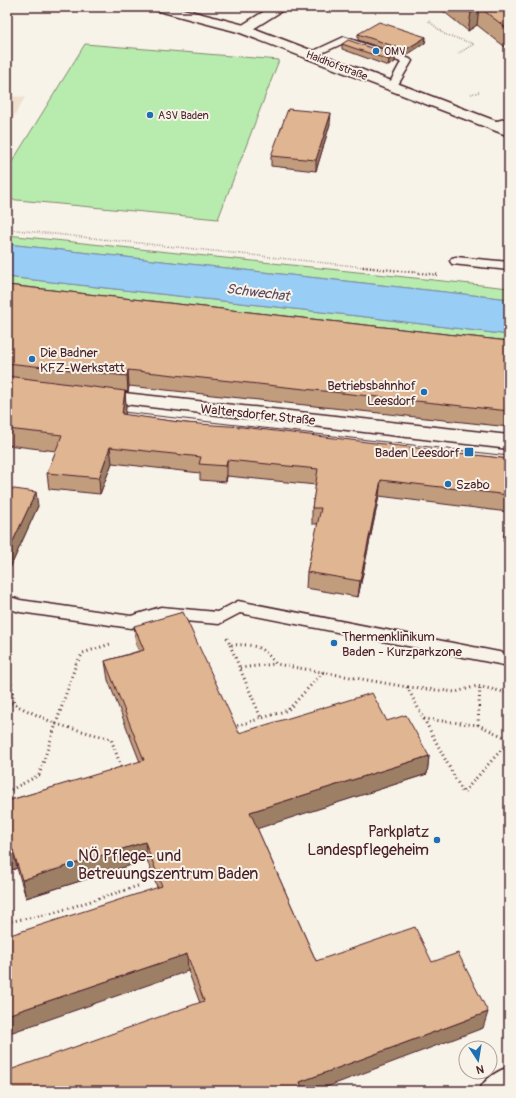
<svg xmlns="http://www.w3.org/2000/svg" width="516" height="1098" font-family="Pangolin,sans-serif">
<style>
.built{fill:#f0e0ce}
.green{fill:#b8ecae;stroke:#81866c}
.water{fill:#98cdf6;stroke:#7987a5}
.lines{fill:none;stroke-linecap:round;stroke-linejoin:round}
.service-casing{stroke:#4a1f2b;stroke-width:3}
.minor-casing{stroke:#4a1f2b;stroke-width:3}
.tertiary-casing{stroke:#4a1f2b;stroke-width:3}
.secondary-casing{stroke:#4a1f2b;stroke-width:3}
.path-far2{stroke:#4a1f2b;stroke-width:1.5;stroke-dasharray:0.5 2;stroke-linecap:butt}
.path-far1{stroke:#4a1f2b;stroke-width:2.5;stroke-dasharray:1 2.5;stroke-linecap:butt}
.path{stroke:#4a1f2b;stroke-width:3;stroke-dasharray:1 3.5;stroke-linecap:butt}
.service{fill:#f7f3e8;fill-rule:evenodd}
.minor{fill:#f7f3e8;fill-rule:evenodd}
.tertiary{fill:#f7f3e8;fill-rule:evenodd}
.secondary{fill:#f7f3e8;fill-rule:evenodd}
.tram{stroke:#4a1f2b;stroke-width:1}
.wall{fill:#c19c7d;stroke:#4a1f2b}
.shaded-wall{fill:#9d7f66;stroke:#4a1f2b}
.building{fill:#e0b591;stroke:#4a1f2b}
.poi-dot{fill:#1f6fb2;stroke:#f7f3e8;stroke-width:1.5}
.labels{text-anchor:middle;stroke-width:4;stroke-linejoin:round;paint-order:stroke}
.far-poi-label{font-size:11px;fill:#4a1f2b;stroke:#f7f3e8;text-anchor:start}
.far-street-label{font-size:11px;fill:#4a1f2b;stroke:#f7f3e8}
.poi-label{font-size:13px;fill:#4a1f2b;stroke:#f7f3e8;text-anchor:start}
.street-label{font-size:13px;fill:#4a1f2b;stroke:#f7f3e8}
.water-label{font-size:14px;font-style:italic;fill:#5e4a5e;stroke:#f7f3e8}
.near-poi-label{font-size:16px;fill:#4a1f2b;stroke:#f7f3e8;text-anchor:end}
</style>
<rect width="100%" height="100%" fill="#f7f3e8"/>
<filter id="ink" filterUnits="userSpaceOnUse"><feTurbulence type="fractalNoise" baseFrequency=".025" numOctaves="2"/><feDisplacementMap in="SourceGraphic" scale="8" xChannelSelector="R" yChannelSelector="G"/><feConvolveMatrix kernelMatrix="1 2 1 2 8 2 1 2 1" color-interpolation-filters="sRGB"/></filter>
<g filter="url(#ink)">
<!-- built -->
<polygon class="built" points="7,96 25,97 7,129"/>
<!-- green -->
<g class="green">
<polygon points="85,44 279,60 218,219 7,199 7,170"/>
<polygon points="7,235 509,288 509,299 7,244"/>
<polygon points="7,277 366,317 509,335 509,346 7,293"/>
</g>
<!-- water -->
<polygon class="water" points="7,244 509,299 509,335 366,317 7,277"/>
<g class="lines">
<!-- service casing -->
<g class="service-casing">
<g id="service">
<polygon points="344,37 410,59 412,61 396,88 390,88 388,86 401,62 344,43 313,57 310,58 305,55"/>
<polygon points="509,118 509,124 493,128 488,125 489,123"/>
<polygon points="456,257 509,262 509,270 452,264 450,261 452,258"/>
<polygon points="7,596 20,600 131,616 161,607 217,612 238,601 509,654 509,666 240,613 219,624 161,619 131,628 20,612 7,608"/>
<path d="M509,1067V1090L479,1091C484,1079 497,1071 509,1067Z"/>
</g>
</g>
<!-- minor casing -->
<g class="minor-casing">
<polygon id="minor" points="271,7 288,7 248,32 238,32 236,29"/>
</g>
<!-- tertiary casing -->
<g class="tertiary-casing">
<polygon id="tertiary" points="97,390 509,435 509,449 90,400 87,396 90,392"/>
</g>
<!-- secondary casing -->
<g class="secondary-casing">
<polygon id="secondary" points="153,7 175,7 248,26 509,126 509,136 238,32 155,10"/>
</g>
<!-- path-far2 -->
<g class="path-far2">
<polyline points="128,7 139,9"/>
<polyline points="429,21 444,34 474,44 457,54"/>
<polyline points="471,94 479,92"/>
<polyline points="7,229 373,268"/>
</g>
<!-- path-far1 -->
<polyline class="path-far1" points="363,267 439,275"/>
<!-- path -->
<g class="path">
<path d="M227,638L230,645C254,644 261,645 276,664L407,687L463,793L509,741"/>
<polyline points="230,645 261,718"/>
<polyline points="7,652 14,704"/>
<polyline points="240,668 275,664"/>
<polyline points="408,687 456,692 477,686 509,693"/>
<polyline points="7,701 56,724 111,739 122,769"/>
<polyline points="424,719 478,725 509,739"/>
<polyline points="478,725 480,687"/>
<polyline points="233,727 288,710 323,672"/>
<polyline points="7,792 39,775 76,664 83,653 113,643"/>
<polyline points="7,922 50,914 141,885"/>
</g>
<!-- service -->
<use href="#service" class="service"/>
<!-- minor -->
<use href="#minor" class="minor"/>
<!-- tertiary -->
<use href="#tertiary" class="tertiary"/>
<!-- secondary -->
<use href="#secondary" class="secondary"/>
<!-- tram -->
<polyline class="tram" points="114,411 509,456"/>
</g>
<!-- wall -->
<g class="wall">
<polygon points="438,7 509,7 509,50 477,25 468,31"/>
<polygon points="358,34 426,37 425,43 405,56 358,40"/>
<polygon points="342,44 395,56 395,62 388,66 342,49"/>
<polygon points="330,124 316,171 271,166 271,156"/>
<polygon points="7,285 509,341 509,427 129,386 128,392 125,391 126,407 125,415 186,423 509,459 509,542 503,541 508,512 379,496 358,597 306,588 307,572 318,524 312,524 312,508 316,485 227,476 226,482 200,480 200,473 112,463 100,494 49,489 47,473 56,451 7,445"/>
<polygon points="7,488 38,506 10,568 7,568"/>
<polygon points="134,626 239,733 387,721 429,756 427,774 257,828 316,961 432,962 483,1028 200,1003 147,860 26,898 17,868 7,872 7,801 140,762 108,680 105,661 139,651 136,645"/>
</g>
<!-- shaded-wall -->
<g class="shaded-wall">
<polygon points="479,7 477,25 468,31 471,13"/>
<polygon points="426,37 425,43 405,56 405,50"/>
<polygon points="395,56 395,62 388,66 389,60"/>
<polygon points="331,113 330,124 316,171 316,160"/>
<polygon points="128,370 129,386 128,392 127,376"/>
<polygon points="125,391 126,407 123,431 122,414"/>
<polygon points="110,447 112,463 100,494 99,478"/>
<polygon points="227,460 227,476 226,482 226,466"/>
<polygon points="381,480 379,496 358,597 360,581"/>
<polygon points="36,492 38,506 10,568 7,554"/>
<polygon points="429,756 427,774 250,831 250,812"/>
<polygon points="145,842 147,860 26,898 22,880"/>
<polygon points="13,850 17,868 7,872 7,852"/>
<polygon points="187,954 188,971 7,1034 7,1015"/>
<polygon points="488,1012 483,1028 316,1091 299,1091 300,1082"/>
</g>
<!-- building -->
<g class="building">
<polygon points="463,7 509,7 509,30 479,7 471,13"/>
<polygon points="379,22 426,37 405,50 358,34"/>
<polygon points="348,40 395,56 389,60 342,44"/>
<polygon points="288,109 331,113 316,160 271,156"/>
<polygon points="7,285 509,341 509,411 128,370 127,376 7,363 7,318 10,312 7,312"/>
<polygon points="7,376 125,391 122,414 186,423 242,427 509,459 509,495 381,480 360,581 307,572 321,508 312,508 318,469 227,460 226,466 199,464 201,457 110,447 99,478 47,473 62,435 7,429"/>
<polygon points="7,488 36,492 7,554"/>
<polygon points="509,505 509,525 506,525"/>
<polygon points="183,612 239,733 372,693 387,721 406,715 429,756 250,812 316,961 415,927 432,962 458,953 488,1012 300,1082 303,1091 7,1091 7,1071 204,1001 187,954 7,1015 7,936 162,886 145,842 22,880 13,850 7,852 7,801 144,760 105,661 144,650 134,626"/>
</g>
</g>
<!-- markers -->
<g class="poi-dot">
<circle cx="376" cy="51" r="4"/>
<circle cx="150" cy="115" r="4"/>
<circle cx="32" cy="359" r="4"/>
<circle cx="424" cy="392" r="4"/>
<rect x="464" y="447" width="10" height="10" rx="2"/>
<circle cx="448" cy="484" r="4"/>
<circle cx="334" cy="643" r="4"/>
<circle cx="437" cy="840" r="4"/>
<circle cx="70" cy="864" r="4"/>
</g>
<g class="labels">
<!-- far-poi labels -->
<g class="far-poi-label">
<text x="384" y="55">OMV</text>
<text x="158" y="119">ASV Baden</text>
</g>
<!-- far-street labels -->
<g class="far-street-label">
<text transform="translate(337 65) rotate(21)" y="4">Haidhofstraße</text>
</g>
<!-- poi labels -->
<g class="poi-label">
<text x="40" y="357">Die Badner<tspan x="40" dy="15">KFZ-Werkstatt</tspan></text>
<text x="416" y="390" text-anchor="end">Betriebsbahnhof<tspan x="416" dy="15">Leesdorf</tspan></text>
<text x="460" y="457" text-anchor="end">Baden Leesdorf</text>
<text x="456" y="489">Szabo</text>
<text x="342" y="641">Thermenklinikum<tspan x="342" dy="15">Baden - Kurzparkzone</tspan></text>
</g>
<!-- street labels -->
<g class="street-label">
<text transform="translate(258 414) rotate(6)" y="5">Waltersdorfer Straße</text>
</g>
<!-- water labels -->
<g class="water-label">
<text transform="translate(258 292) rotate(7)" y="5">Schwechat</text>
</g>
<!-- near-poi labels -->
<g class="near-poi-label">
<text x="429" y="837">Parkplatz<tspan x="429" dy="18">Landespflegeheim</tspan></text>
<text x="78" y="861" text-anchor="start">NÖ Pflege- und<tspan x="78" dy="18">Betreuungszentrum Baden</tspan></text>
</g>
</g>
<!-- margin -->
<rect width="516" height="1098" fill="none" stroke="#f7f3e8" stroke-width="24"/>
<rect x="12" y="12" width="492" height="1074" fill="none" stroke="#4a1f2b" stroke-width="1.5" filter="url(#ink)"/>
<!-- north arrow -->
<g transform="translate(478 1060) rotate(168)"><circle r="19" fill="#f7f3e8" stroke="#b29e9c"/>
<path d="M0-3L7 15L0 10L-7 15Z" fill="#1f6fb2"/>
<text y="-6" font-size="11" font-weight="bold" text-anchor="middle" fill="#4a1f2b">N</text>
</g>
</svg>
